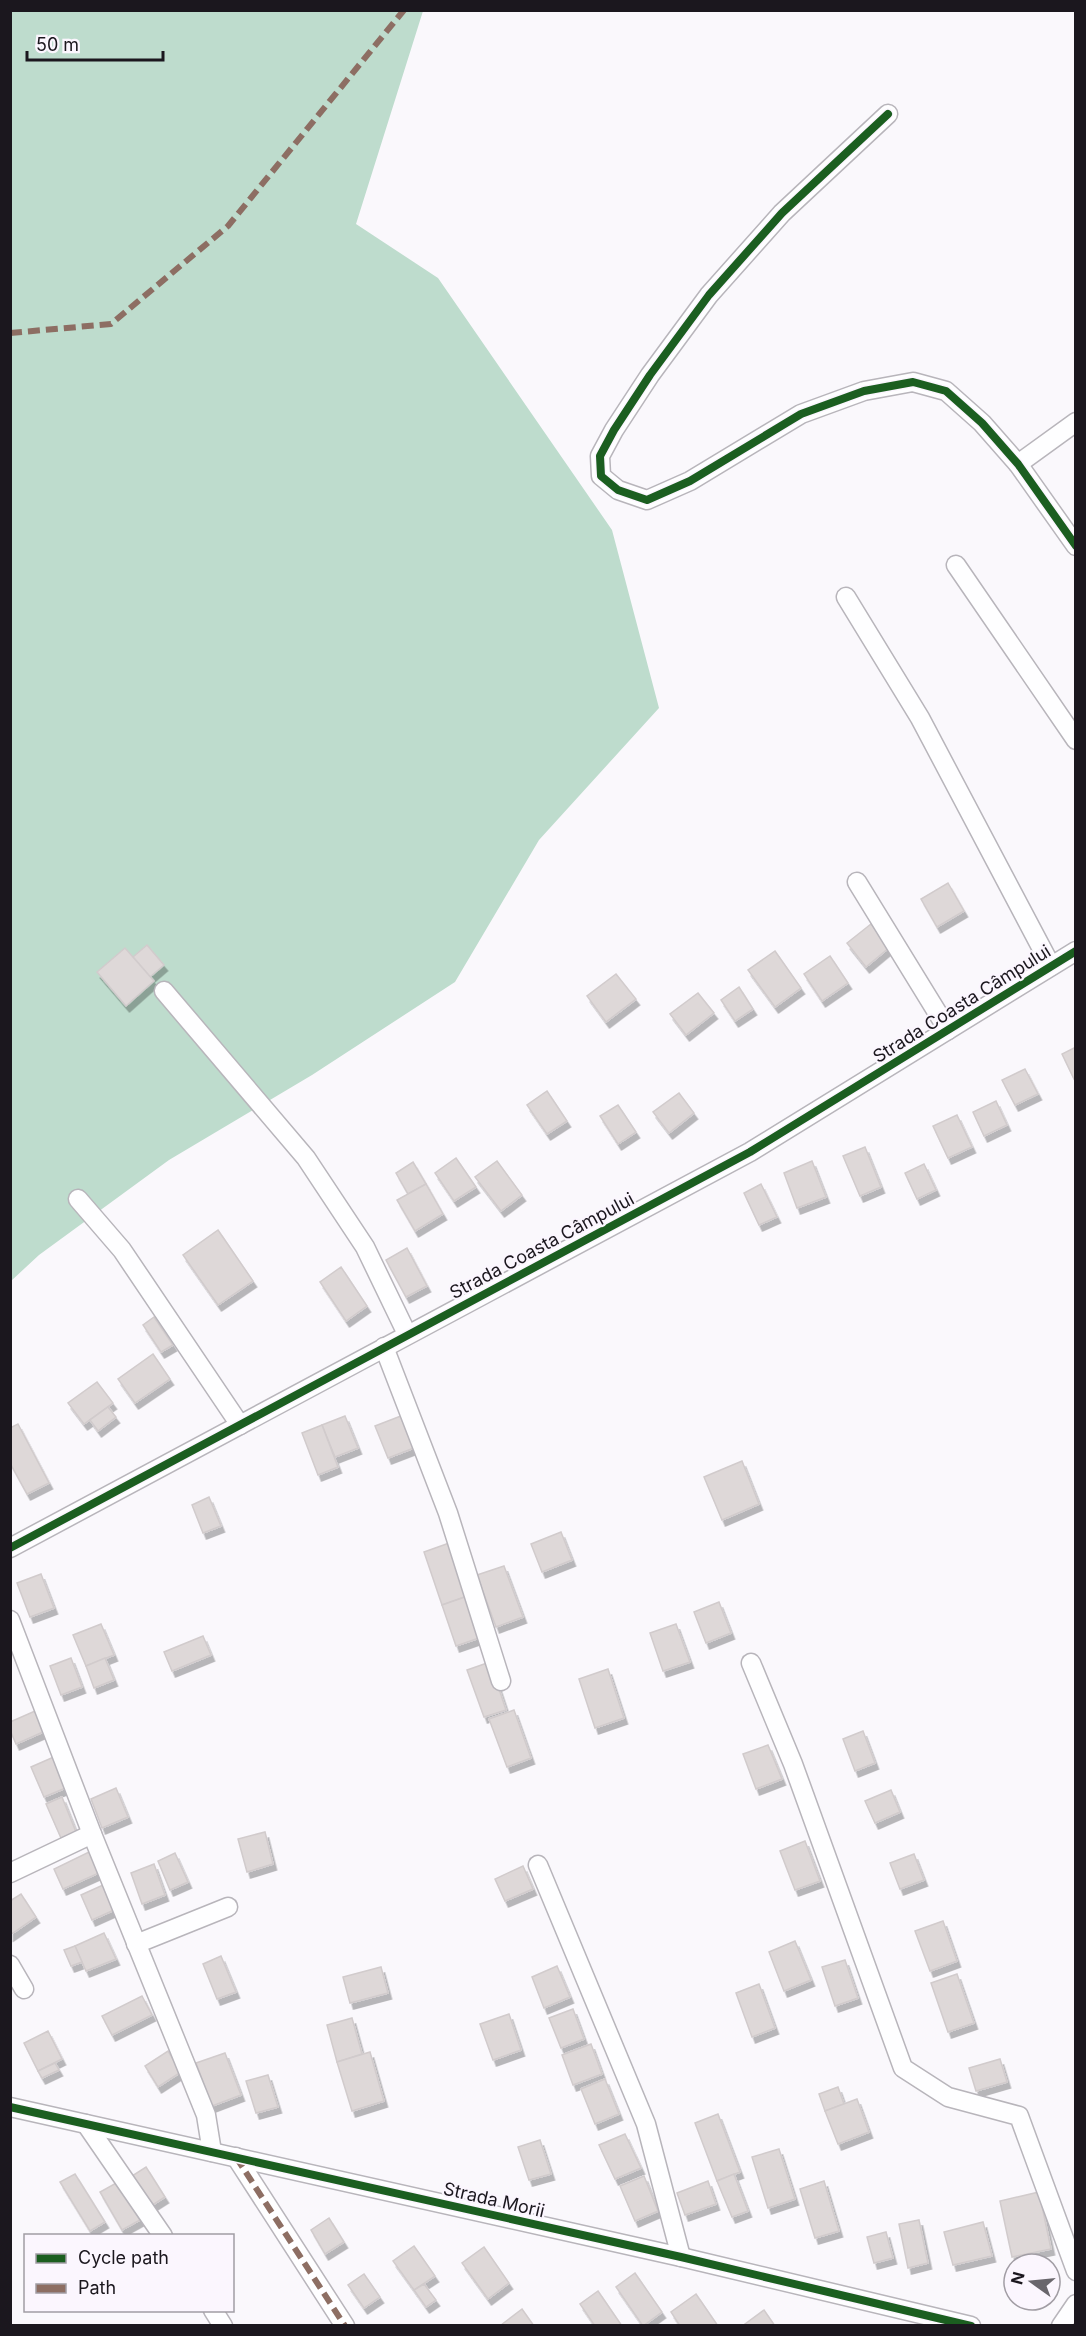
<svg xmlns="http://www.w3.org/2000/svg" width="1086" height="2336" font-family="Inter,sans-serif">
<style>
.forest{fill:#bedccd}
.building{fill:#ded8d8;stroke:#d1cbcc;stroke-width:1.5;filter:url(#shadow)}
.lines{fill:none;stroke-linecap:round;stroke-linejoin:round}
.minor-casing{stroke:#b8b5bb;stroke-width:21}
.minor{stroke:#fefeff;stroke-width:18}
.quiet{stroke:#8d6e63;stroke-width:6;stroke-dasharray:12 6;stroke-linecap:butt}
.cycleway-casing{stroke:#fbf6fe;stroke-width:11}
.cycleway{stroke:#1b5e20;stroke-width:8}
.labels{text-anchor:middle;stroke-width:4.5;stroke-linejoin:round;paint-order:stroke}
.street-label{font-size:18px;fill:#1b171e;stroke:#fbf6fe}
</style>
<defs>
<filter id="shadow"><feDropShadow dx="3.5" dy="6" stdDeviation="0" flood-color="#0004"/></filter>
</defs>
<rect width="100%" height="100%" fill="#faf8fc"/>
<!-- forest -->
<polygon class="forest" points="11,11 423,11 356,224 438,278 612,530 659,708 539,840 455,982 312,1075 169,1160 39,1255 11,1281"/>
<!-- building -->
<g class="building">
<polygon points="948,883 964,911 937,927 921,899"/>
<polygon points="871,924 890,947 866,967 847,943"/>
<polygon points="147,945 164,965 150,977 133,957"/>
<polygon points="125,948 154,981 126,1006 97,972"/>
<polygon points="775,951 801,988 775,1007 748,970"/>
<polygon points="830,956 848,983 822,1001 804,974"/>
<polygon points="616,974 636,999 606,1022 587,996"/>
<polygon points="739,987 753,1009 735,1021 721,1000"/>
<polygon points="698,993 714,1013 686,1035 670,1014"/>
<polygon points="1076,1047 1076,1078 1074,1079 1062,1054"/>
<polygon points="1025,1069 1038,1094 1015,1105 1002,1080"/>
<polygon points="547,1091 567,1121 547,1134 527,1105"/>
<polygon points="679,1093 694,1113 669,1133 653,1112"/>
<polygon points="996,1101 1007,1125 984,1136 973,1112"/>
<polygon points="618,1105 636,1132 618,1144 600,1116"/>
<polygon points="957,1115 972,1147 948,1158 933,1126"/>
<polygon points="865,1147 881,1187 860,1196 843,1156"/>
<polygon points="456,1158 476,1187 454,1201 435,1173"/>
<polygon points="497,1161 522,1195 501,1211 475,1177"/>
<polygon points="812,1161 826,1197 797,1208 784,1173"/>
<polygon points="413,1162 426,1184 408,1194 396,1173"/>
<polygon points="924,1164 936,1190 917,1199 905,1173"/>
<polygon points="426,1184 443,1214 415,1231 397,1200"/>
<polygon points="761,1184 777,1217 759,1225 744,1193"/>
<polygon points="218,1230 253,1281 218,1305 183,1255"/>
<polygon points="407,1248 427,1286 406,1297 386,1260"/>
<polygon points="341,1267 367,1306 346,1321 320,1282"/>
<polygon points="154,1317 173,1345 161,1352 143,1325"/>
<polygon points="153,1354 170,1379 135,1403 118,1379"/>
<polygon points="97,1382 113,1403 84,1424 68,1403"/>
<polygon points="108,1407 116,1417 98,1431 90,1420"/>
<polygon points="406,1414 419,1446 388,1458 375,1426"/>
<polygon points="345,1416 358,1448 335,1457 322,1425"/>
<polygon points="18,1424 49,1483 27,1494 10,1463 10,1428"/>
<polygon points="322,1425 338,1467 318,1475 302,1433"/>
<polygon points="742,1461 759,1504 722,1520 704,1477"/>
<polygon points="209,1497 221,1526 203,1533 192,1505"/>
<polygon points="561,1532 572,1560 542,1572 531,1544"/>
<polygon points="452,1542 470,1595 442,1605 424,1552"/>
<polygon points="504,1566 523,1617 496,1627 477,1575"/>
<polygon points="41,1574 54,1608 30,1617 17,1583"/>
<polygon points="465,1597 479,1638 456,1646 442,1605"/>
<polygon points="719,1602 731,1633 706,1643 694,1612"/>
<polygon points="101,1624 114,1655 86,1666 73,1635"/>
<polygon points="676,1624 690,1662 663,1671 650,1633"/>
<polygon points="203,1636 211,1655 172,1671 164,1652"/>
<polygon points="71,1658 82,1687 61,1695 50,1666"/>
<polygon points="105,1658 114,1680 94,1688 86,1666"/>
<polygon points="490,1662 506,1710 484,1717 467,1670"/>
<polygon points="608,1669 624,1718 595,1728 579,1679"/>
<polygon points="514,1710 531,1758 507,1767 489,1719"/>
<polygon points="35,1711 43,1732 16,1744 10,1730 10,1722"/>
<polygon points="863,1731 875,1763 855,1771 843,1739"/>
<polygon points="768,1745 782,1779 756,1789 743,1754"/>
<polygon points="56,1756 68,1787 44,1797 31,1767"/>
<polygon points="116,1788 128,1817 102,1828 91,1799"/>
<polygon points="891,1790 900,1812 875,1823 865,1801"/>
<polygon points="62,1797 76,1832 61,1838 46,1804"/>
<polygon points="265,1832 273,1864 247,1872 238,1839"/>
<polygon points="805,1841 820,1881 795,1890 780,1851"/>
<polygon points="89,1852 99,1873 63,1889 54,1869"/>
<polygon points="175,1853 188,1882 170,1890 158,1861"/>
<polygon points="914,1854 924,1880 900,1889 890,1863"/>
<polygon points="154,1864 165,1895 142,1904 131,1873"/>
<polygon points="523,1866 533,1889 505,1901 495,1879"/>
<polygon points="103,1885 114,1910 92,1920 81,1895"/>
<polygon points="21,1894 36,1917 10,1935 10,1901"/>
<polygon points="943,1921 957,1961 930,1971 915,1931"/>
<polygon points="104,1933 116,1959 86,1971 75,1946"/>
<polygon points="795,1941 811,1980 784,1991 769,1952"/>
<polygon points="75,1946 82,1962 71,1966 64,1950"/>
<polygon points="221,1956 236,1992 217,1999 203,1964"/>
<polygon points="845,1960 858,1998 835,2006 822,1967"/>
<polygon points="557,1966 570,1997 544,2008 532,1977"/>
<polygon points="381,1967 388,1993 350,2003 343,1977"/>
<polygon points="957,1974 974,2023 948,2032 931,1983"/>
<polygon points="759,1984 775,2028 752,2037 736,1993"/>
<polygon points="142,1996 152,2015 112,2035 102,2016"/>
<polygon points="573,2009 584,2039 561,2048 549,2018"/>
<polygon points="509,2014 521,2050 493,2060 480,2024"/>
<polygon points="352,2018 362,2054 337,2062 327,2025"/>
<polygon points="48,2031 62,2059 38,2071 24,2043"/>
<polygon points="591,2044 602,2074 573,2085 562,2055"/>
<polygon points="168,2051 181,2072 158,2087 145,2066"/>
<polygon points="370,2052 384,2101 352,2111 337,2062"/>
<polygon points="225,2053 241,2095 212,2106 196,2063"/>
<polygon points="1000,2059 1007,2082 976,2091 969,2068"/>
<polygon points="55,2063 59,2070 42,2078 38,2071"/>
<polygon points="268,2075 278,2107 256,2113 246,2081"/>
<polygon points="605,2079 619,2114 595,2124 581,2089"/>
<polygon points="838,2087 844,2104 825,2111 819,2094"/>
<polygon points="857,2099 869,2132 838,2144 825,2111"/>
<polygon points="718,2114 740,2172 717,2181 695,2123"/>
<polygon points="625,2134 641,2168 615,2179 599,2145"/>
<polygon points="540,2140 551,2174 529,2180 518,2147"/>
<polygon points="779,2149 795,2199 768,2208 752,2157"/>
<polygon points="146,2167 165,2197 151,2206 132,2176"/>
<polygon points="75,2174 105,2222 90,2231 60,2182"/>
<polygon points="734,2174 748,2211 732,2217 717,2181"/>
<polygon points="644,2176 658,2211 635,2221 620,2186"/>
<polygon points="708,2181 716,2204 685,2215 677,2193"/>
<polygon points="824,2181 839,2231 815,2238 800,2189"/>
<polygon points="118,2182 140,2220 122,2230 100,2192"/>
<polygon points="1039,2192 1051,2249 1012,2257 1000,2201"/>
<polygon points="329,2218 344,2242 325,2254 311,2230"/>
<polygon points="919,2220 928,2263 908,2268 899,2224"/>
<polygon points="983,2222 992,2256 953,2265 944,2232"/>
<polygon points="886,2232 893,2258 874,2263 867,2237"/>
<polygon points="414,2246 435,2276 414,2290 393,2261"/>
<polygon points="484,2247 509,2283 488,2299 462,2263"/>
<polygon points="635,2273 662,2312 643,2326 616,2287"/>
<polygon points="364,2274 380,2297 364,2308 348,2285"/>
<polygon points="424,2284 436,2300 426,2307 414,2290"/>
<polygon points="598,2291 622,2326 595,2326 580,2304"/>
<polygon points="696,2294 718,2326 680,2326 671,2312"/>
<polygon points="522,2309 534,2326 501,2326 501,2325"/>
<polygon points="764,2310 775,2326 746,2326 745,2324"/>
</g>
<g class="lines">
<!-- minor casing -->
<g class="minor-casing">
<g id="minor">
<polyline points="888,114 782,213 709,295 650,375 614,430 600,456 601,476 618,490 647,500 690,481 801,414 864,391 913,382 946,391 982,423 1018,464 1076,546"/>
<polyline points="1018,464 1076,422"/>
<polyline points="956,565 1076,740"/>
<polyline points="846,597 920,718 1051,966"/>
<polyline points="857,882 948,1030"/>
<polyline points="164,991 306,1158 365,1247 407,1334"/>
<polyline points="78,1199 122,1250 240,1425"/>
<polyline points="384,1347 448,1513 501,1681"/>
<polyline points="10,1548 750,1152 1076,951"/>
<polyline points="10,1620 92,1834 206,2115 212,2152"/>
<polyline points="751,1663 793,1764 903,2068 948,2097 1019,2116 1076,2271"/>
<polyline points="538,1865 646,2124 681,2257"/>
<polyline points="10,1873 92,1834"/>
<polyline points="136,1944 228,1907"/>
<polyline points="10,1965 24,1989"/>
<polyline points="10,2107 681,2257 971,2326"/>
<polyline points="86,2124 163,2236"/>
<polyline points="236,2157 345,2326"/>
<polyline points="213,2310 223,2326"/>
<polyline points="1061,2326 1076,2304"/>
</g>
</g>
<!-- minor -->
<use href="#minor" class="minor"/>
<!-- quiet -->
<g class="quiet">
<polyline points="10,333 111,324 228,226 404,10"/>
<polyline points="236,2157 345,2326"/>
</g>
<!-- cycleway casing -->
<g class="cycleway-casing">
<g id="cycleway">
<polyline points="888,114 782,213 709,295 650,375 614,430 600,456 601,476 618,490 647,500 690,481 801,414 864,391 913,382 946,391 982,423 1018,464 1076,546"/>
<polyline points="10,1548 750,1152 1076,951"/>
<polyline points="10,2107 681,2257 971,2326"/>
</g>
</g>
<!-- cycleway -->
<use href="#cycleway" class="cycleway"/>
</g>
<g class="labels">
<!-- street labels -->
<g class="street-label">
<text transform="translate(962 1004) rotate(-32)" y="6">Strada Coasta Câmpului</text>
<text transform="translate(542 1246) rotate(-28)" y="6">Strada Coasta Câmpului</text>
<text transform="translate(494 2200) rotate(13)" y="6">Strada Morii</text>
</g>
</g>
<!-- border -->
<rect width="1086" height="2336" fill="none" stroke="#1b171e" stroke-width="24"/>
<!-- legend -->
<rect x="24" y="2234" width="210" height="78" fill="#fbf6fe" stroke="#a19da4" stroke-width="1.5"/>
<rect x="36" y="2254" width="30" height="9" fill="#1b5e20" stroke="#a19da4" stroke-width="1.5"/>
<text x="78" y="2264" font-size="18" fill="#1b171e">Cycle path</text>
<rect x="36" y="2284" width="30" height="9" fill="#8d6e63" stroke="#a19da4" stroke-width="1.5"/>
<text x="78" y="2294" font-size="18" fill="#1b171e">Path</text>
<!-- north arrow -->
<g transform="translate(1032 2282) rotate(285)"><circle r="28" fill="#fbf6fe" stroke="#a19da4" stroke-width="1.5"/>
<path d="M0-4.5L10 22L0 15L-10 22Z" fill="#69666c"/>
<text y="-9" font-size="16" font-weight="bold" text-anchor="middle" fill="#1b171e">N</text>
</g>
<!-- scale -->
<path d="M27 51v9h136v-9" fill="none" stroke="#1b171e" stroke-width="3"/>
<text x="36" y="51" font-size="18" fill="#1b171e" stroke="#fbf6fe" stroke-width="4.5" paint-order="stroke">50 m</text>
</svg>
